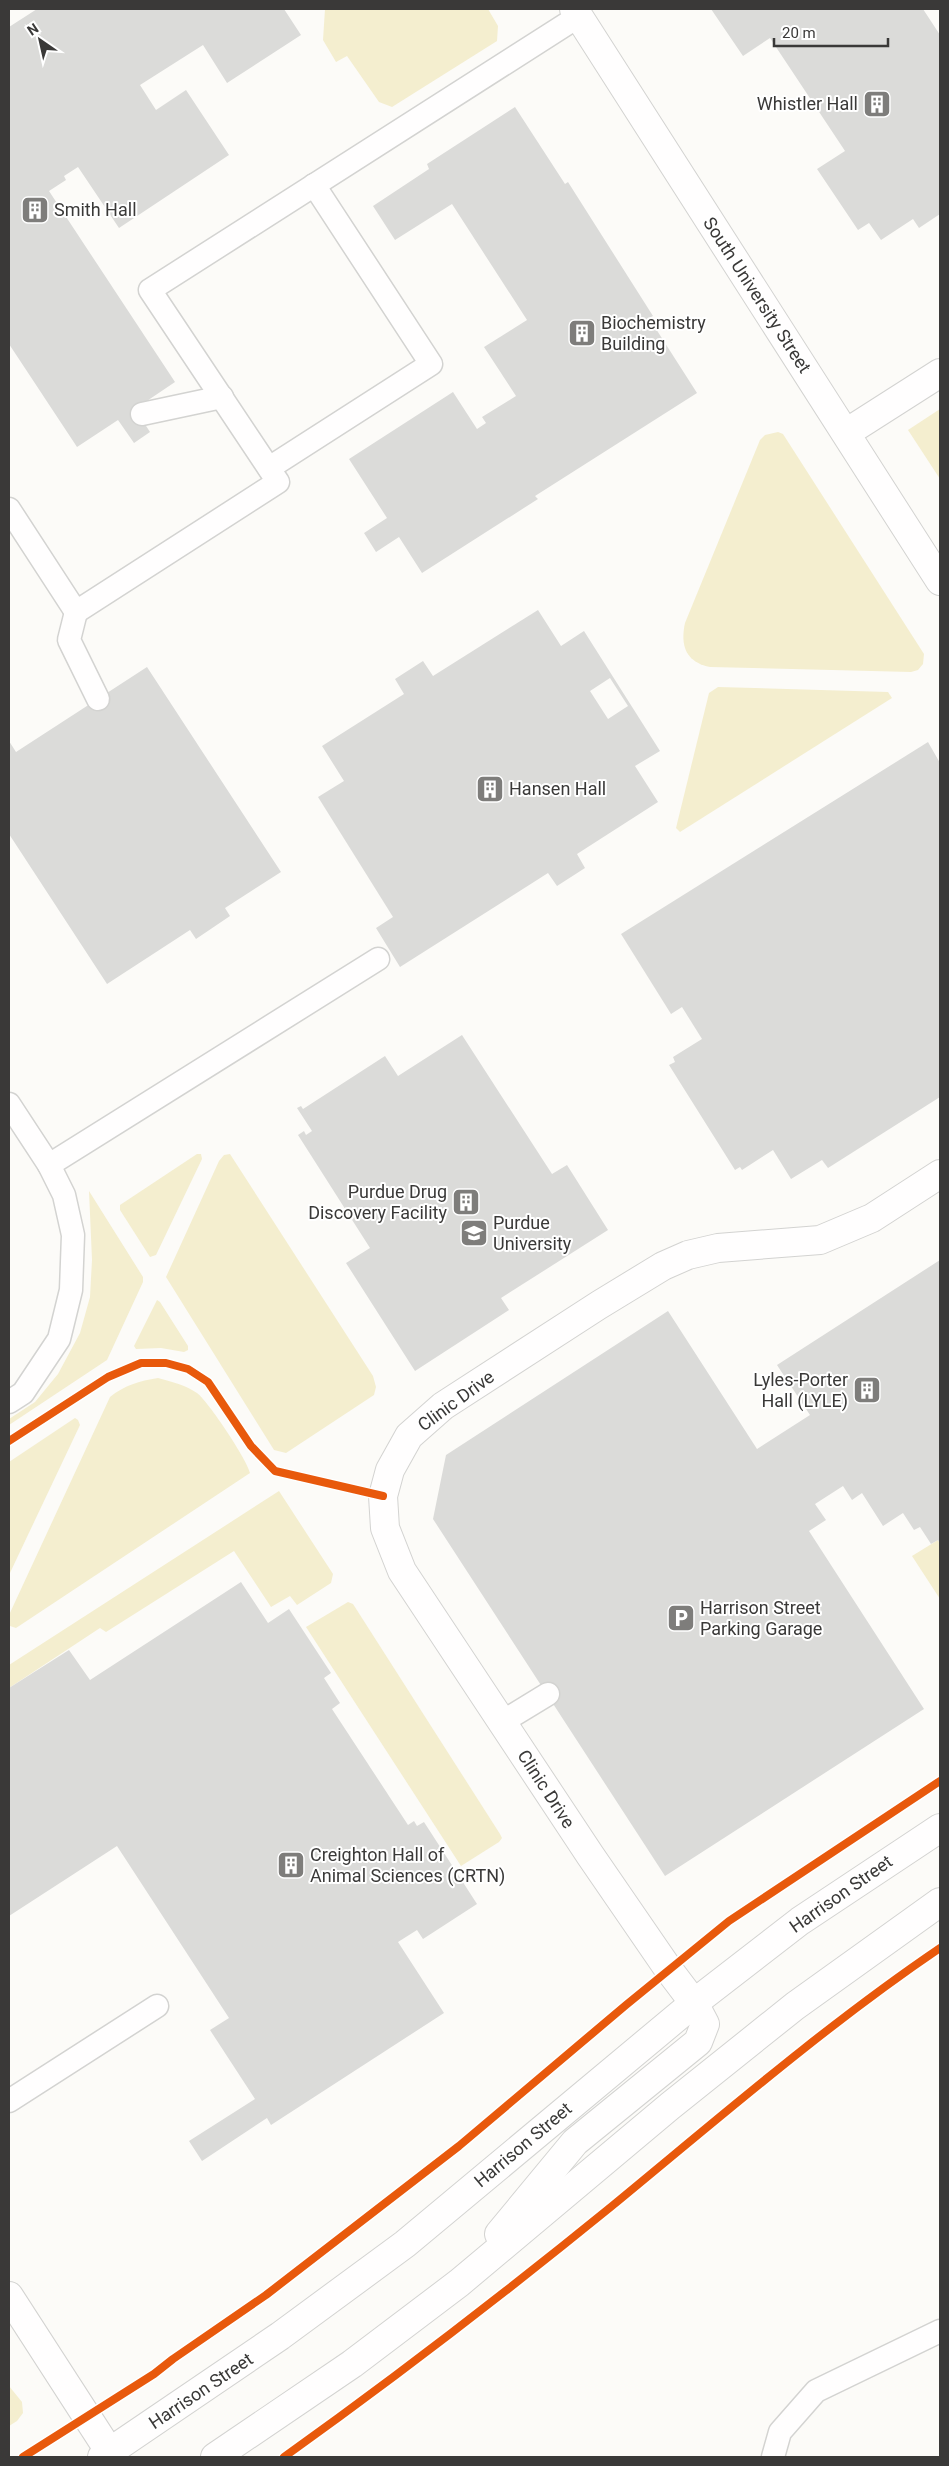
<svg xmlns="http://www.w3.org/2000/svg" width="949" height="2466" font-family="Roboto,sans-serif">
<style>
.green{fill:#f4eecf}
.building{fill:#dbdbd9;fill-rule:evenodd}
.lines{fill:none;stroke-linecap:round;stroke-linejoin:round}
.lane-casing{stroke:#d3d3d1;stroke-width:25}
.street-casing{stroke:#d3d3d1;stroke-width:30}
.secondary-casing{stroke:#d3d3d1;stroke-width:30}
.lane{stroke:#fffefe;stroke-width:22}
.street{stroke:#fffefe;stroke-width:28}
.secondary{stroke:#fffefe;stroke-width:28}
.cycleway-casing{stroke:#fff;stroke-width:11}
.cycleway{stroke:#e8590c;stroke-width:8}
.labels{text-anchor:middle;stroke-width:4;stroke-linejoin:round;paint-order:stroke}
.poi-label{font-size:18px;fill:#3a3938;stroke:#fff;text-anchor:start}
.street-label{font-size:18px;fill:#3a3938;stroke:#fff}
</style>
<rect width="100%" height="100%" fill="#fcfbf8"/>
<!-- green -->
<g class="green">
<polygon points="325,9 488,9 498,26 497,41 392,107 379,102 347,56 336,62 323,40"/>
<polygon points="940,409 940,479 908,430"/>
<path d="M778,432L783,434L924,654L923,664L918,670L911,672L710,667C686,662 680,646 685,623L760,440L765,435Z"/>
<polygon points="718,687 888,692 892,698 680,832 676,828 709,693"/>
<polygon points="197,1154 201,1154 202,1159 156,1255 150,1257 120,1210 120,1205"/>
<polygon points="230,1154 373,1376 376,1387 374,1395 286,1453 274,1450 166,1277 219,1161 224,1155"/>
<polygon points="89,1191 143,1277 143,1282 107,1360 9,1425 9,1419 35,1402 58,1374 80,1333 90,1297 92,1260"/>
<polygon points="157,1300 160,1302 188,1346 188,1350 184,1352 161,1348 136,1349 134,1346"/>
<path d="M158,1378C173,1382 185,1385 197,1393C208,1401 248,1461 250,1473L16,1628L10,1626L9,1615L110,1397C125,1385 139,1381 158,1378Z"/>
<polygon points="75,1418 78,1420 80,1425 9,1575 9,1462"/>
<polygon points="279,1491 333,1574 331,1583 297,1605 290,1596 271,1607 234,1551 106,1632 100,1628 9,1688 9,1665"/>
<polygon points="938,1540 940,1544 940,1599 912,1556"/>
<polygon points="348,1602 353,1604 500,1834 502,1838 499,1842 461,1866 306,1627"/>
<polygon points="9,2386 22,2402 23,2413 17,2421 9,2426"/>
</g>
<!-- building -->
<g class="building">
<polygon points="37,9 284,9 301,35 227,83 203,45 140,85 156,110 186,90 229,155 119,228 78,167 64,176 66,180 49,191 175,382 135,409 150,432 134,443 118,420 77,447 9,344 9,27"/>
<polygon points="711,9 923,9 940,35 940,214 919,228 913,219 881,240 869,223 858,230 817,169 845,151 770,38 743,56"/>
<polygon points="515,107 565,184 568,182 653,316 649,318 697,393 535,496 538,499 422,573 399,537 376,552 364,533 387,518 349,459 453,392 477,429 486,423 482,417 516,396 484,347 527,320 452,204 395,240 373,206 429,169 427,164"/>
<path d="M538,610L561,646L584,631L660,751L635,766L658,802L577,854L585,868L557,886L548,873L400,967L376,928L393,917L318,797L344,781L322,746L404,694L395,679L423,661L433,676ZM610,678L628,706L608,719L590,691Z"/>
<polygon points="147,667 281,872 225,908 230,916 196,939 190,930 107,984 9,834 9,741 16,752"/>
<polygon points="928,742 940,763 940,1097 828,1168 822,1160 791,1179 773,1150 742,1170 740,1167 735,1170 669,1065 675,1062 673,1057 702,1039 682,1007 671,1014 621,934"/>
<polygon points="462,1035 552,1174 567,1165 608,1230 501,1298 509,1310 415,1371 346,1263 370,1248 298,1135 304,1131 306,1135 312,1131 297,1108 301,1106 303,1109 385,1056 398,1076"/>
<polygon points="940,1260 940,1544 938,1540 931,1544 920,1527 914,1530 903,1513 883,1526 862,1493 852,1500 843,1486 815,1504 826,1520 809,1531 924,1709 665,1876 433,1519 446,1455 668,1311 757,1449 810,1415 777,1365"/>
<polygon points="241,1582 268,1623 289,1609 331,1673 324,1678 340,1703 332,1709 408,1825 414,1821 417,1826 424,1822 477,1904 423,1939 417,1930 398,1942 444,2013 271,2125 267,2118 202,2161 189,2141 255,2099 210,2030 229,2018 117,1846 9,1916 9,1688 69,1650 90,1680"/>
</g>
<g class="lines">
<!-- lane casing -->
<g class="lane-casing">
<g id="lane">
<polyline points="142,414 222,397"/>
<polyline points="269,468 431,364 314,185"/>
<polyline points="9,509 76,612 278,482 150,290 579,16"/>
<polyline points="76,612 69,640 98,699"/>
<polyline points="9,1104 49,1165 64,1195 73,1235 71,1290 59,1339 23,1393 9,1402"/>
<polyline points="49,1165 378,959"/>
<polyline points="502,1722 548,1694"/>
<polyline points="9,2101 157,2006"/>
<polyline points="773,2457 780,2432 816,2391 940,2331"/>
</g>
</g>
<!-- street casing -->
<g class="street-casing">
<g id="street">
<polyline points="574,9 940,581"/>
<polyline points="846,433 940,373"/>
<polyline points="694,2003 669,1970 590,1855 402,1571 385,1528 383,1496 390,1470 409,1436 443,1406 599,1305 663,1266 688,1255 718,1248 820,1240 872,1218 940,1174"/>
<polyline points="9,2296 113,2457"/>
</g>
</g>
<!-- secondary casing -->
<g class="secondary-casing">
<g id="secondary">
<polyline points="499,2234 575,2142 698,2042 705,2024 694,2003"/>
<polyline points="102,2457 280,2336 405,2244 694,2003 800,1921 940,1828"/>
<polyline points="215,2457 352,2364 459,2283 670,2106 795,2006 940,1902"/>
</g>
</g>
<!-- lane -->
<use href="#lane" class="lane"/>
<!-- street -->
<use href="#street" class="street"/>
<!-- secondary -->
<use href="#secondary" class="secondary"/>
<!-- cycleway casing -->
<g class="cycleway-casing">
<g id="cycleway">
<polyline points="9,1441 108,1377 141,1363 166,1363 188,1369 208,1382 251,1446 275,1471 383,1496"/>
<polyline points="23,2457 154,2374 173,2359 266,2295 459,2146 626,2005 729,1921 940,1781"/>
<path d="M284,2457C396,2377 505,2293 612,2206C719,2118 825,2026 940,1948"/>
</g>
</g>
<!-- cycleway -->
<use href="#cycleway" class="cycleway"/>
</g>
<!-- icons -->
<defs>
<g id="building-square" transform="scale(1.4375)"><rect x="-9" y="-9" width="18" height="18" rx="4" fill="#7e7d7b" stroke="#fff"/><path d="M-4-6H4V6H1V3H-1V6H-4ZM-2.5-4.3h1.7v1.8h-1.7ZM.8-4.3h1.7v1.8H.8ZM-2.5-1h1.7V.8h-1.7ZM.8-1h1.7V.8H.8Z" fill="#fff"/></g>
<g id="university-square" transform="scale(1.4375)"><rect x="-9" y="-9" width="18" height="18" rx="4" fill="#7e7d7b" stroke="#fff"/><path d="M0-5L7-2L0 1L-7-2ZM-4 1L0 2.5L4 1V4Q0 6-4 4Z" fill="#fff"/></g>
<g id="parking-square" transform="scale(1.4375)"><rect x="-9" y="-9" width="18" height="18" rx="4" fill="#7e7d7b" stroke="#fff"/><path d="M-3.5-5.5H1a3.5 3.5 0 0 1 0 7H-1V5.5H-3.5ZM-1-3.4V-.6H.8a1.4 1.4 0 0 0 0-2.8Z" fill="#fff"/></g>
</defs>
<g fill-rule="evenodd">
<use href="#building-square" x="877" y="104"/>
<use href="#building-square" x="35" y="210"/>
<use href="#building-square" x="582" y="333"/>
<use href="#building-square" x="490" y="789"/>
<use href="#building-square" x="466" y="1202"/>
<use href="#university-square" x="474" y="1233"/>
<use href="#building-square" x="867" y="1390"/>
<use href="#parking-square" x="681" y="1618"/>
<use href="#building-square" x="291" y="1865"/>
</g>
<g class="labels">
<!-- poi labels -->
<g class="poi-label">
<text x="858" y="110" text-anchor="end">Whistler Hall</text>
<text x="54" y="216">Smith Hall</text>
<text x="601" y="329">Biochemistry<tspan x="601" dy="21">Building</tspan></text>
<text x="509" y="795">Hansen Hall</text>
<text x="447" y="1198" text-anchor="end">Purdue Drug<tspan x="447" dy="21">Discovery Facility</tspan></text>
<text x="493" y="1229">Purdue<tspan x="493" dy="21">University</tspan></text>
<text x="848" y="1386" text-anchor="end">Lyles-Porter<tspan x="848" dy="21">Hall (LYLE)</tspan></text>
<text x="700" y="1614">Harrison Street<tspan x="700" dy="21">Parking Garage</tspan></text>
<text x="310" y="1861">Creighton Hall of<tspan x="310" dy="21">Animal Sciences (CRTN)</tspan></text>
</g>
<!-- street labels -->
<g class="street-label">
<text transform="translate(757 295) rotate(57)" y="6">South University Street</text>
<text transform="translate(456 1401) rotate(-36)" y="6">Clinic Drive</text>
<text transform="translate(546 1789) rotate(57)" y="6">Clinic Drive</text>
<text transform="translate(841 1894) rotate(-35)" y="6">Harrison Street</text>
<text transform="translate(523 2145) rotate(-40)" y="6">Harrison Street</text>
<text transform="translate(201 2391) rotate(-34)" y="6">Harrison Street</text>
</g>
</g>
<!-- border -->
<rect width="949" height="2466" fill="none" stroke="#3a3938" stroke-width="20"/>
<!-- north arrow -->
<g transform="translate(40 40) rotate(326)" stroke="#ffffff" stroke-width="4" paint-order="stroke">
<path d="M0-4L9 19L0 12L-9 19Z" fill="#3a3938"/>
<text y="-8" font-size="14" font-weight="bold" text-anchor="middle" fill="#3a3938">N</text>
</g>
<!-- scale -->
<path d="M774 38v8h114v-8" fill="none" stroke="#3a3938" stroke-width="2.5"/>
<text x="782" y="38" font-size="15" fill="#3a3938" stroke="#ffffff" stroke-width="4" paint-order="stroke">20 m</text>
</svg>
